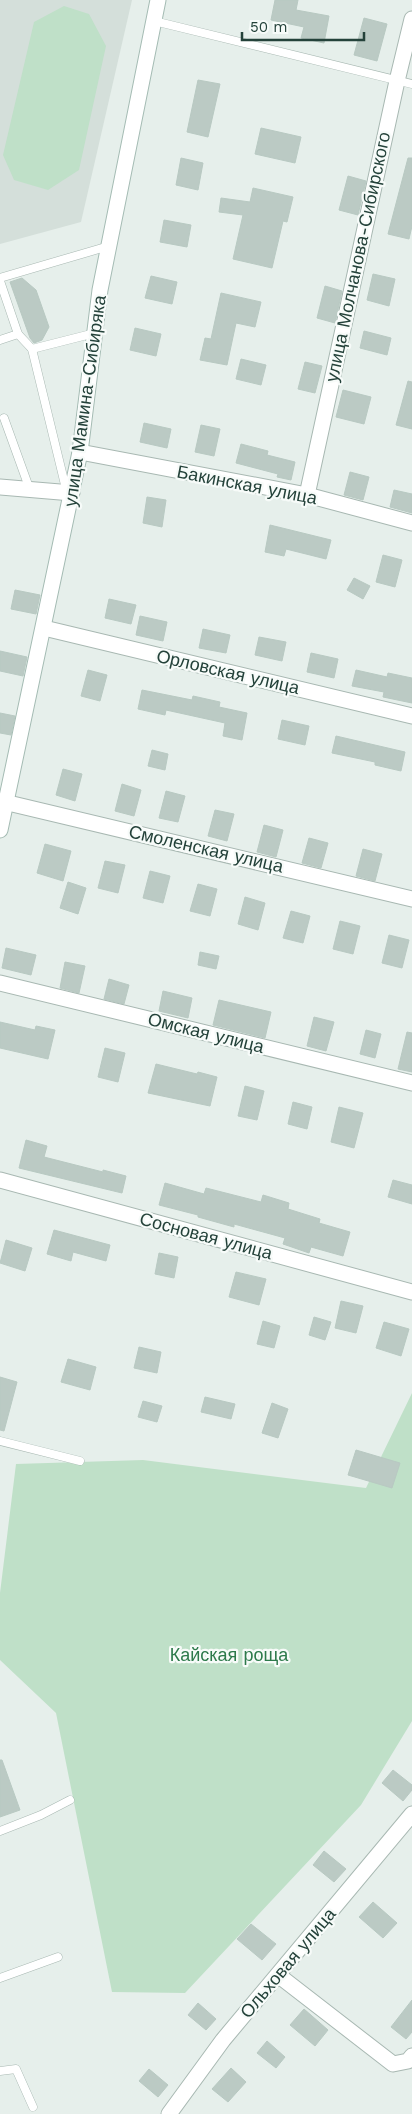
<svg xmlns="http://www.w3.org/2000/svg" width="412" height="2114" font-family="'Work Sans',sans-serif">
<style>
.built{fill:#d4dfda}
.green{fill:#bfe0c8}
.building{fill:#bbcac4;stroke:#b8c9c2}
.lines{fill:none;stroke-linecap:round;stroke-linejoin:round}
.lane-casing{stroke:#a8b8b2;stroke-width:9}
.street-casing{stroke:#a8b8b2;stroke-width:17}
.secondary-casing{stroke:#a4bbb3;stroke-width:17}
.lane{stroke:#fff;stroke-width:8}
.street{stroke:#fff;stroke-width:15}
.secondary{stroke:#fff;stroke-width:15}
.labels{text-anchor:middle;stroke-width:4.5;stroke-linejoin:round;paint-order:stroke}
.street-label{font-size:18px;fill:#24423a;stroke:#f7fbf9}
.park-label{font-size:18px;fill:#2d7a4b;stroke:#f7fbf9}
</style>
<rect width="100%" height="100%" fill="#e6efeb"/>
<!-- built -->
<polygon class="built" points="0,0 132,0 81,222 0,244"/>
<!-- green -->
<g class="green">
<polygon points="64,6 89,14 106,46 79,170 48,190 14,180 3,155 34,22"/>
<polygon points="412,1393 412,1721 361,1805 185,1993 112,1992 56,1713 0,1660 0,1593 16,1464 143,1460 366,1488"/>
</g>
<!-- building -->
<g class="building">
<polygon points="275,0 298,0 296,10 329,16 324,43 301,38 304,27 271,20"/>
<polygon points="364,18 387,24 377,61 354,55"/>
<polygon points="198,80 220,84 208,137 187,132"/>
<polygon points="261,128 301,137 295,163 255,154"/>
<polygon points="181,158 203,163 198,190 176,185"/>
<polygon points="408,158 412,158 412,226 409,239 388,234"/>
<polygon points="348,176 366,181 358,215 339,210"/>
<polygon points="253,188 293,197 287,222 283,221 272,268 233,259 243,215 219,212 221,198 250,202"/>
<polygon points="164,220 191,225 187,247 160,242"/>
<polygon points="373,274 395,279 389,306 367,300"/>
<polygon points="151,276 177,282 172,304 145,298"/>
<polygon points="22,278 36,290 49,327 42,340 34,343 30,338 10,282"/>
<polygon points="325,286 342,291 335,323 317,318"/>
<polygon points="221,293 261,302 255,327 236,323 227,365 200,360 205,338 211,339"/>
<polygon points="135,328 161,334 156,356 130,350"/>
<polygon points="364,331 391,338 387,355 360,348"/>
<polygon points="241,359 266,365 261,385 236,379"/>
<polygon points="305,362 322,366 315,393 298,389"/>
<polygon points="408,381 412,382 412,429 396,425"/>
<polygon points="343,390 371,397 364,424 336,417"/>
<polygon points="144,423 171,429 167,448 140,442"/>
<polygon points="201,425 220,429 214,456 195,452"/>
<polygon points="241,444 268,451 267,455 295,462 291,480 277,477 278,474 236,463"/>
<polygon points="350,472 369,477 363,500 344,495"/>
<polygon points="394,490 412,494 412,513 390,507"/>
<polygon points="147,497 166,500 162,527 143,523"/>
<polygon points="270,525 331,540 326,559 286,549 284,556 265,552"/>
<polygon points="383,555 402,560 395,587 376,582"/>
<polygon points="354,578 370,586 363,599 347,590"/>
<polygon points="15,590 40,595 36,614 11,609"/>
<polygon points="109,599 136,605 131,624 105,618"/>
<polygon points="140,616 167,622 163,641 136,635"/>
<polygon points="203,629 230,635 226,653 199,648"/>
<polygon points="259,637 286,642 282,661 255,655"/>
<polygon points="0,651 27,657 23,676 0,671"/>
<polygon points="311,653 338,659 334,678 307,672"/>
<polygon points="88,670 107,675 100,701 81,696"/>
<polygon points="356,670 387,677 388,673 412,678 412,703 383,697 384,692 352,686"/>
<polygon points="142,690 192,700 193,696 220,702 219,707 247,713 242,740 223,736 225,723 166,710 165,715 138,709"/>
<polygon points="0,713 15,716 11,735 0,733"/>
<polygon points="282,720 309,726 305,745 278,739"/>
<polygon points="336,736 405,752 401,771 375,765 375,762 332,753"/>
<polygon points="152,750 168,754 165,770 148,766"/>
<polygon points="63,769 82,774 75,801 56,795"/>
<polygon points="122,784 141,790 134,816 115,811"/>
<polygon points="166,791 185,796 178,822 159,818"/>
<polygon points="215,810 234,814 227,841 208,836"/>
<polygon points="264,825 283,830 276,857 257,852"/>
<polygon points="309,838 328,843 321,868 302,863"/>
<polygon points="45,844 71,851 63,881 37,873"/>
<polygon points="363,849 382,854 375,881 356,876"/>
<polygon points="105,861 125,865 118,893 98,888"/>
<polygon points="150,871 170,876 163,903 143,898"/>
<polygon points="68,882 86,888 78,914 60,908"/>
<polygon points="198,884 217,889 210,916 190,911"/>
<polygon points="245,897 265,903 258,930 238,924"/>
<polygon points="291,911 310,916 303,943 283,938"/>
<polygon points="340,921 360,926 353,954 333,949"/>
<polygon points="389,935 409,940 402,968 382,963"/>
<polygon points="6,948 36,955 31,975 2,968"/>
<polygon points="200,952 219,956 216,969 198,965"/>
<polygon points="65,962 85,966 79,993 60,988"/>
<polygon points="109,979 129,985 124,1004 104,999"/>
<polygon points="163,991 192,998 188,1018 159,1011"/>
<polygon points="219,1000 271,1012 265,1038 213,1025"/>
<polygon points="314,1017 334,1022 326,1051 307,1046"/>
<polygon points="0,1022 35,1030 36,1026 55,1030 48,1059 0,1048"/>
<polygon points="366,1030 381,1034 375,1058 360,1054"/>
<polygon points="407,1032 412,1033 412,1072 398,1069"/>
<polygon points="105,1048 125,1053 118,1082 98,1077"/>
<polygon points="156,1064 197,1074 198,1072 217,1077 210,1106 148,1093"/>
<polygon points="245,1086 264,1091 257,1120 238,1116"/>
<polygon points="293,1102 312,1107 307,1129 288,1124"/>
<polygon points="339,1107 363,1113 354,1148 331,1142"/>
<polygon points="26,1140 47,1146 44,1157 103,1172 103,1170 126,1176 122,1193 19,1168"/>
<polygon points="393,1180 412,1185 412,1204 388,1197"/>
<polygon points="165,1183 204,1194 206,1188 261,1202 263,1195 289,1203 288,1209 320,1219 319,1223 350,1232 343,1256 311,1247 309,1253 283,1244 285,1238 234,1224 234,1227 198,1217 198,1215 159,1205"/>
<polygon points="54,1230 110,1245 106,1261 73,1252 71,1261 47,1254"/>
<polygon points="6,1240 32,1248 25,1271 0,1263"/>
<polygon points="159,1253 178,1257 174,1278 155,1274"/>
<polygon points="236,1272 266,1279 259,1305 229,1297"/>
<polygon points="341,1301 363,1306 356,1333 335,1328"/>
<polygon points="314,1317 331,1322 325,1340 309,1335"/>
<polygon points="263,1321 280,1326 274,1348 257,1344"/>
<polygon points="384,1322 409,1329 401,1356 376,1348"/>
<polygon points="139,1347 161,1352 157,1373 134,1368"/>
<polygon points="68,1359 96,1367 90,1390 61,1382"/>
<polygon points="0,1377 17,1382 4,1431 0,1430"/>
<polygon points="205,1397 235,1404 231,1419 201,1412"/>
<polygon points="143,1401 162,1406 157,1422 138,1417"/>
<polygon points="272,1403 288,1409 278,1438 262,1433"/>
<polygon points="356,1450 400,1463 392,1488 348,1475"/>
<polygon points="0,1760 2,1760 20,1810 0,1817"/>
<polygon points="393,1770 412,1785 412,1790 403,1801 382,1783"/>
<polygon points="324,1851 346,1869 334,1882 313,1865"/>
<polygon points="373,1902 397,1923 383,1938 359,1917"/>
<polygon points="251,1924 276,1944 262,1960 237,1939"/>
<polygon points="412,2000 412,2032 406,2039 391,2027"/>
<polygon points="198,2003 216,2019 206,2030 188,2015"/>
<polygon points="304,2009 328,2030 315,2046 290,2025"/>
<polygon points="267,2041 285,2057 276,2068 257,2053"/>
<polygon points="231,2068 246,2082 228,2102 212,2089"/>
<polygon points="149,2069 168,2085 158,2097 139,2081"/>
</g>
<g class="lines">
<!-- lane casing -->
<g class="lane-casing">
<g id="lane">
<polyline points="154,21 412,84"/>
<polyline points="0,278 109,246"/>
<polyline points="0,281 18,334 0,340"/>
<polyline points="18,334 32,349 67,493"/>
<polyline points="32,349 95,333"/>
<polyline points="4,418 30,490"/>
<polyline points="0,1441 80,1461"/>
<polyline points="0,1831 41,1815 70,1800"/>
<polyline points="0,1978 58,1957"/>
<polyline points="0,2071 16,2069 33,2107"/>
</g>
</g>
<!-- street casing -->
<g class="street-casing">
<g id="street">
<polyline points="80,452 307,495 412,523"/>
<polyline points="0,487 72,493"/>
<polyline points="307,495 397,81 412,19"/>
<polyline points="44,628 412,716"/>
<polyline points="0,801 412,899"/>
<polyline points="0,983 412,1083"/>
<polyline points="0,1180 412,1292"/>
<polyline points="278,1975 393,2064 408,2061 412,2056"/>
<polyline points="169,2114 223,2040 412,1814"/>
</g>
</g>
<!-- secondary casing -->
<g class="secondary-casing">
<polyline id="secondary" points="0,830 80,452 100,290 158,0"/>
</g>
<!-- lane -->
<use href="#lane" class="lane"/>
<!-- street -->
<use href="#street" class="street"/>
<!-- secondary -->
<use href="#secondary" class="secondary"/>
</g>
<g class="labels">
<!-- street labels -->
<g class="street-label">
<text transform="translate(358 257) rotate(-78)" y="6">улица Молчанова-Сибирского</text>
<text transform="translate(85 401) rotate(-82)" y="6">улица Мамина-Сибиряка</text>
<text transform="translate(247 485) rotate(11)" y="6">Бакинская улица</text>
<text transform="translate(228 672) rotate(13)" y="6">Орловская улица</text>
<text transform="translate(206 849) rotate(13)" y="6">Смоленская улица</text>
<text transform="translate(206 1033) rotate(14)" y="6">Омская улица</text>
<text transform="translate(206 1236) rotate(15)" y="6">Сосновая улица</text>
<text transform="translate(288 1963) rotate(-50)" y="6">Ольховая улица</text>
</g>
<!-- park labels -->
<g class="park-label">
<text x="229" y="1661">Кайская роща</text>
</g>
</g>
<!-- scale -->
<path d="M242 32v8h122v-8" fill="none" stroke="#24423a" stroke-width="2.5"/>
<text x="250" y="32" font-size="15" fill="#24423a" stroke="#f7fbf9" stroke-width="4" paint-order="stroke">50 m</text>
</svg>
